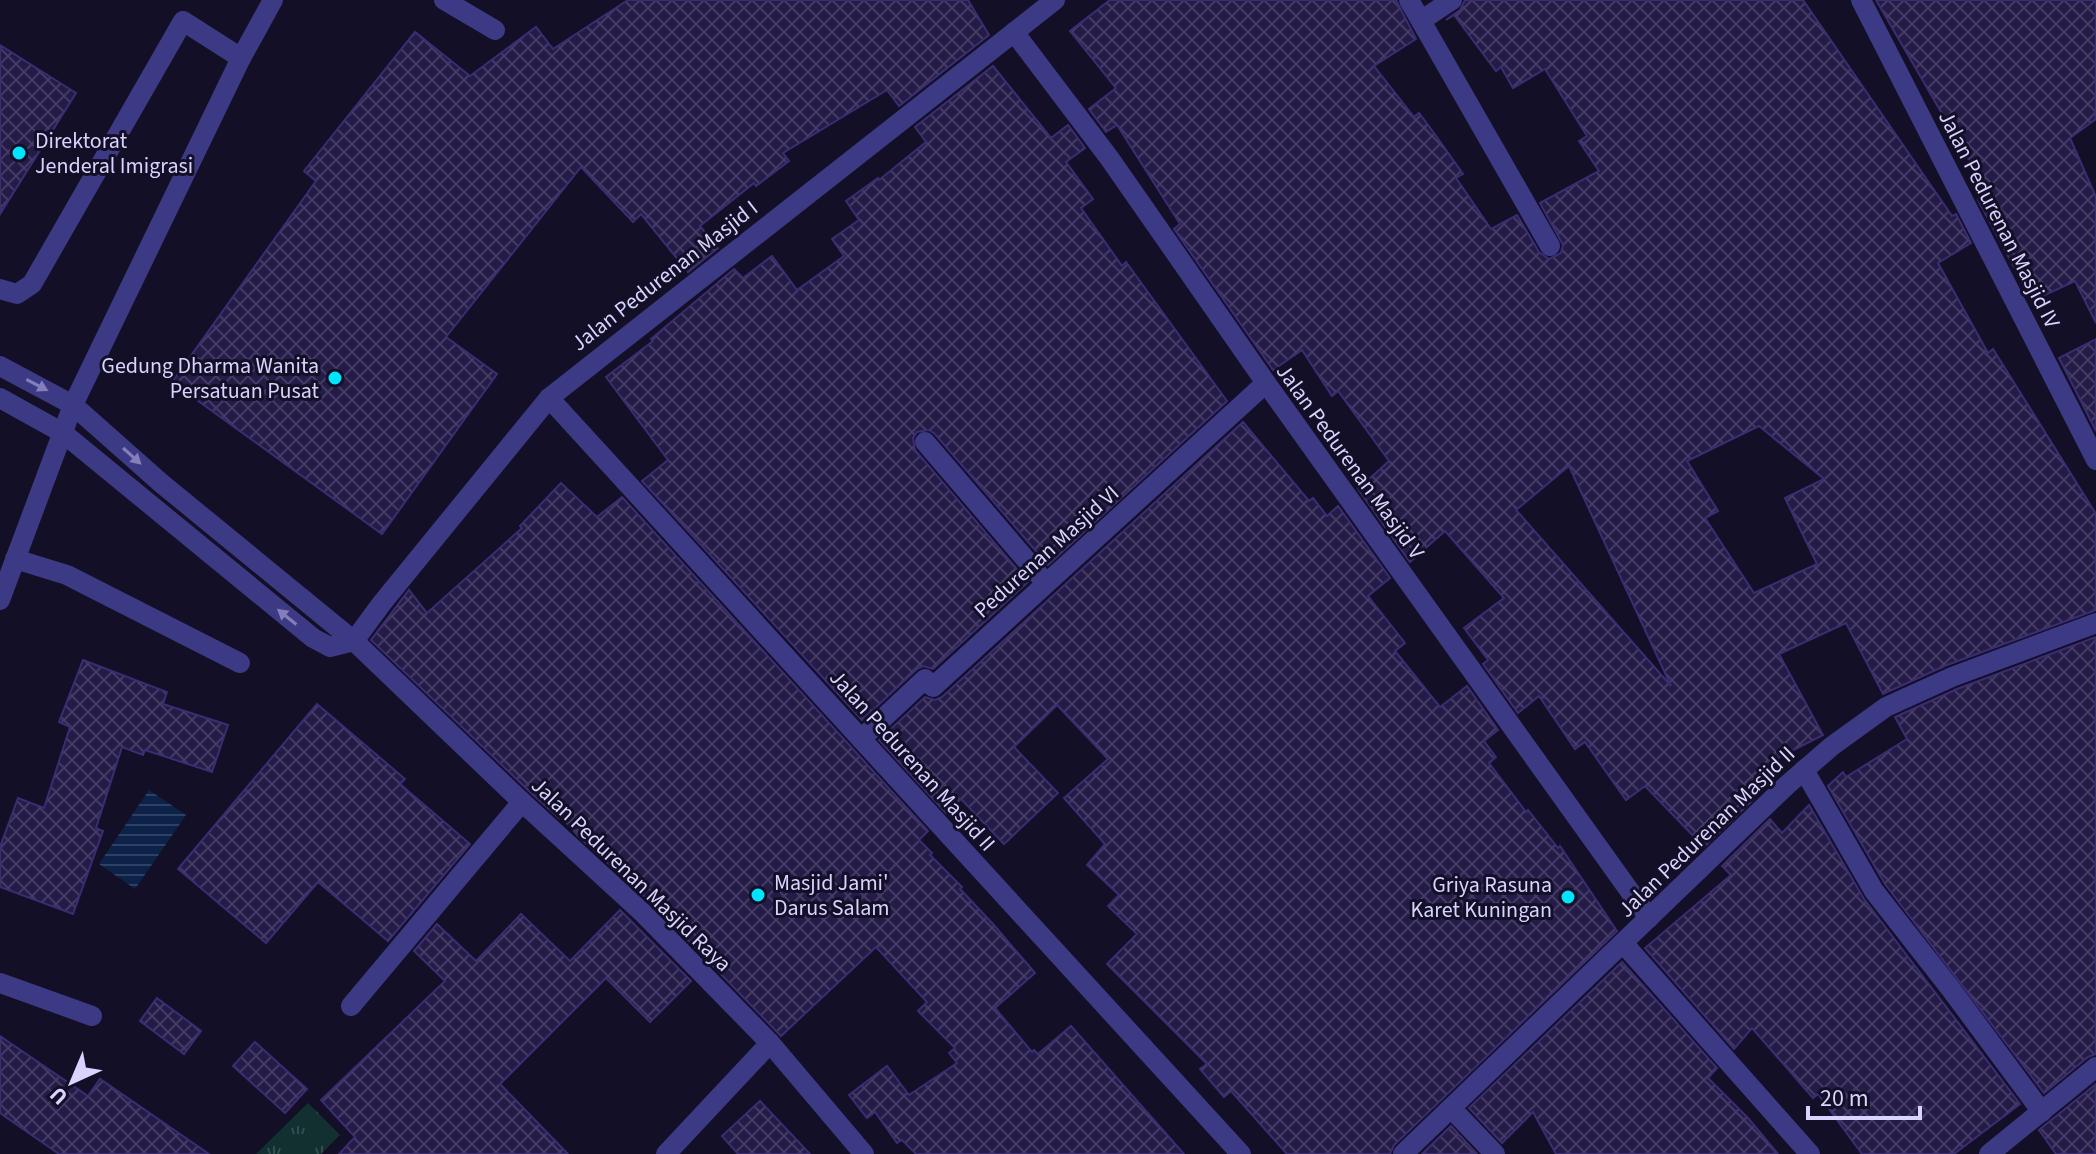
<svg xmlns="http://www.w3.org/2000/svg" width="2096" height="1154" font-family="'Source Sans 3',sans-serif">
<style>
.grass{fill:url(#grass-tufts)}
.water{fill:url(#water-rules)}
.building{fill:url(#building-cross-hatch);stroke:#3b2d73;stroke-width:2;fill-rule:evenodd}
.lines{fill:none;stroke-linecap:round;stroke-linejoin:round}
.minor{stroke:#3d3a85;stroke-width:20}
.oneway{fill:#837fbc}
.poi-dot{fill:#00e5ff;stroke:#130f26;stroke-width:3}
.labels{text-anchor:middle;stroke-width:6;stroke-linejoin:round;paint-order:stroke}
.poi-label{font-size:22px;fill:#d9d4ff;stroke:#130f26;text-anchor:start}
.street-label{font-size:22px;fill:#d9d4ff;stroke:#130f26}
</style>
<defs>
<pattern id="grass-tufts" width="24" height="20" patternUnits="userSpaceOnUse" patternTransform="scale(2)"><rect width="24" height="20" fill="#12302f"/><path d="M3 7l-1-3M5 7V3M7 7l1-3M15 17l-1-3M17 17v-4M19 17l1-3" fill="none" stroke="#344d4e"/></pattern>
<pattern id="water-rules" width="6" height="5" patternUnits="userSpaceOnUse" patternTransform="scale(2)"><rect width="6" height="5" fill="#0c2248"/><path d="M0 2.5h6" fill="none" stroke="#2f4163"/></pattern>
<pattern id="building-cross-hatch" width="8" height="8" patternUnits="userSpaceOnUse" patternTransform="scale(2)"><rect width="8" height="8" fill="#241b47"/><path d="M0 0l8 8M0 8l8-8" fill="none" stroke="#433b63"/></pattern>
</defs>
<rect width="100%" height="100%" fill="#130f26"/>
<!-- grass -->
<polygon class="grass" points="308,1103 340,1135 321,1154 256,1154"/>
<!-- water -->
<polygon class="water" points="149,790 186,815 135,889 99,864"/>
<!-- building -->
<g class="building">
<polygon points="628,0 968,0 989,35 899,106 887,90 783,153 789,161 756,186 754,183 700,226 718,248 688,272 641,214 633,222 581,167 446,337 497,374 382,534 172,382 316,181 304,171 415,32 470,76 536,27 553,49"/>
<path d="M1110,0H1396L1416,39L1374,66L1414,117L1419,113L1434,133L1463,174L1456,178L1491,229L1517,215L1539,252L1549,259L1561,253L1563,245L1540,203L1599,171L1579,141L1587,136L1545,69L1513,88L1501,67L1496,71L1454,15L1446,20L1460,10L1465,0H1803L1952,216L1956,214L1971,243L1938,263L1988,353L1993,349L2096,514V610L1947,665L1883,694L1846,623L1779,654L1823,735L1772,761L1745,787L1754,799L1704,847L1645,786L1626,800L1585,742L1575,749L1539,696L1518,713L1483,664L1488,660L1464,628L1504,598L1445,531L1410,562L1358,489L1389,461L1338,391L1332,396L1302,350L1273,370L1174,229L1180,224L1117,125L1106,132L1089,109L1116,88L1070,31ZM1759,426L1824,479L1785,498L1817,564L1754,593L1705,518L1718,511L1687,461ZM1569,466L1671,686L1516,510Z"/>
<polygon points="1876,0 2096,0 2096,119 2070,138 2096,197 2096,323 2075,281 2032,301 1978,200 1988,193"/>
<polygon points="0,45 76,93 0,214"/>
<polygon points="993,66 1051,138 1068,125 1085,148 1066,162 1093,199 1081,208 1122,266 1126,262 1227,401 1048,565 935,434 929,430 917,432 913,438 915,450 1028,582 933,669 923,666 917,669 862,720 642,481 668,460 606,377 653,341 651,339 734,269 743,278 772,256 797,290 844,256 832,239 859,220 846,201 878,178 879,180 926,142 915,127"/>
<polygon points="2096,339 2096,431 2059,358"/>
<polygon points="1243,422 1309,501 1313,498 1327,516 1338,506 1390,578 1368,596 1405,643 1395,651 1440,707 1467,686 1498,730 1484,741 1496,757 1489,763 1526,812 1528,810 1558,848 1560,846 1617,931 1394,1145 1390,1154 1287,1154 1231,1091 1224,1097 1200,1069 1207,1064 1107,964 1137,934 1108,906 1119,895 1087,865 1105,844 1064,798 1108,759 1057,705 1014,747 1058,793 1004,844 961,799 946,813 879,740 925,697 935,700 942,697"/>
<polygon points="561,483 597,517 622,497 928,831 919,840 932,853 930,855 962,887 960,889 993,924 1035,973 995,1008 1032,1052 1034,1050 1038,1054 1071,1026 1184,1154 916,1154 902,1140 897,1143 875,1112 867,1118 849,1095 887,1066 909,1095 957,1063 949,1053 955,1048 918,1011 927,1002 876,947 781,1036 653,904 579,837 561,816 559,818 529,791 371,640 409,590 427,613 522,528 520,526"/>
<polygon points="2096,637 2096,1054 2088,1057 2044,1093 1885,884 1828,786 1843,772 1846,777 1907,739 1895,717 1957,689"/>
<polygon points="83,660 167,692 163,704 228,725 212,772 145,750 143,755 122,747 96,828 103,831 73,914 0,887 0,847 18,798 44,808 70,727 59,722"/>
<polygon points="317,704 405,779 400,784 470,844 388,941 318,882 266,943 178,869"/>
<polygon points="1809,805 1864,899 2020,1104 1954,1154 1862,1154 1818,1094 1813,1098 1752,1028 1734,1049 1645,948 1731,875 1722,866 1770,819 1782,833"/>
<polygon points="620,910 691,981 650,1022 606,978 500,1084 568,1154 339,1154 355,1137 321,1100 445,981 414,951 437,924 476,961 521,914 570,961"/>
<polygon points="1622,962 1717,1068 1708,1078 1748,1118 1778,1154 1556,1154 1533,1112 1502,1143 1469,1108"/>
<polygon points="157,998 201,1031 184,1054 140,1021"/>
<polygon points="0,1036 88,1096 100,1079 209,1154 59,1154 0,1113"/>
<polygon points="255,1042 307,1089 285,1113 233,1066"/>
<polygon points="2096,1084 2096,1154 2056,1154 2039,1130"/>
<polygon points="760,1101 810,1154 738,1154 722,1136"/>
<polygon points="1451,1126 1477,1154 1422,1154"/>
</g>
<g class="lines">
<!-- minor -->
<g class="minor">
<polyline points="444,0 495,30"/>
<polyline points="1409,0 1550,246"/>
<polyline points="1861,0 2096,460"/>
<polyline points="1422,20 1452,0"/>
<polyline points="1014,32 1110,159 1266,383 1649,918"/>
<polyline points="0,289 17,294 32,284 183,21 241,58"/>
<polyline points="0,366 73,405 161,483 354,641 522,802 644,914 770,1043 864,1154"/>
<polyline points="0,398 63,433 313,638 330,647 354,641"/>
<polyline points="549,398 1241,1154"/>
<polyline points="925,442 1046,583"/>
<polyline points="15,559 67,575 240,663"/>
<polyline points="0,600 73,405 241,58 273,0"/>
<polyline points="354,641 382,603 549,398 1055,0"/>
<polyline points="861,739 925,679 933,687 1266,383"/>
<polyline points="1804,770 1874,891 1950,988 2042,1112"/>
<polyline points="1623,943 1810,1154"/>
<polyline points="0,983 92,1016"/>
<polyline points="351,1006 522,802"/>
<polyline points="1451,1108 1495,1154"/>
<polyline points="666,1154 770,1043"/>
<polyline points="1403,1154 1787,785 1832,746 1886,707 1952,677 2096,623"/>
<polyline points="1989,1154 2096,1067"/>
</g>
</g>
<!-- one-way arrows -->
<defs><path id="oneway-solid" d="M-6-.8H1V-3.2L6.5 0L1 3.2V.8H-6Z" transform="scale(2)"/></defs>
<g class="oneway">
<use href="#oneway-solid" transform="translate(37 385) rotate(28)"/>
<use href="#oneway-solid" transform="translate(132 456) rotate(42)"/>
<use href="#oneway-solid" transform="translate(287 617) rotate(-141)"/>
</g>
<!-- markers -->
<g class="poi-dot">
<circle cx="19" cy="153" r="8"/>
<circle cx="335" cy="378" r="8"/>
<circle cx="758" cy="895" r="8"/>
<circle cx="1568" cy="897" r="8"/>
</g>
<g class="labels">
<!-- poi labels -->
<g class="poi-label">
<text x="35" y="148">Direktorat<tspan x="35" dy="25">Jenderal Imigrasi</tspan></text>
<text x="319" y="373" text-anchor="end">Gedung Dharma Wanita<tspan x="319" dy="25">Persatuan Pusat</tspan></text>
<text x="774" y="890">Masjid Jami'<tspan x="774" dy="25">Darus Salam</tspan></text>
<text x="1552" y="892" text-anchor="end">Griya Rasuna<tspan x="1552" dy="25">Karet Kuningan</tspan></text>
</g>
<!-- street labels -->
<g class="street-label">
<text transform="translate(2000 219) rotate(63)" y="8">Jalan Pedurenan Masjid IV</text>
<text transform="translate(664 275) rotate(-38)" y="8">Jalan Pedurenan Masjid I</text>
<text transform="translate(1351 461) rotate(54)" y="8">Jalan Pedurenan Masjid V</text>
<text transform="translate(1046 551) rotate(-42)" y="8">Pedurenan Masjid VI</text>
<text transform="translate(913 760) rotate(48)" y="8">Jalan Pedurenan Masjid II</text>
<text transform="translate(1706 831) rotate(-44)" y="8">Jalan Pedurenan Masjid II</text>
<text transform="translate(632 874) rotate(44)" y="8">Jalan Pedurenan Masjid Raya</text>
</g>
</g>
<!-- north arrow -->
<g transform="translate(72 1082) rotate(224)" stroke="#130f26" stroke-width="6" paint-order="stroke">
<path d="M0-6L14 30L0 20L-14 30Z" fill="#d9d4ff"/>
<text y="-12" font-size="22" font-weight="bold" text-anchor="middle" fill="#d9d4ff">U</text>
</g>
<!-- scale -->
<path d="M1808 1106v12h112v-12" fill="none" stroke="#d9d4ff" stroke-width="4"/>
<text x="1820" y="1106" font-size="24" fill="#d9d4ff" stroke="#130f26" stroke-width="6" paint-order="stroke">20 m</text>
</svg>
